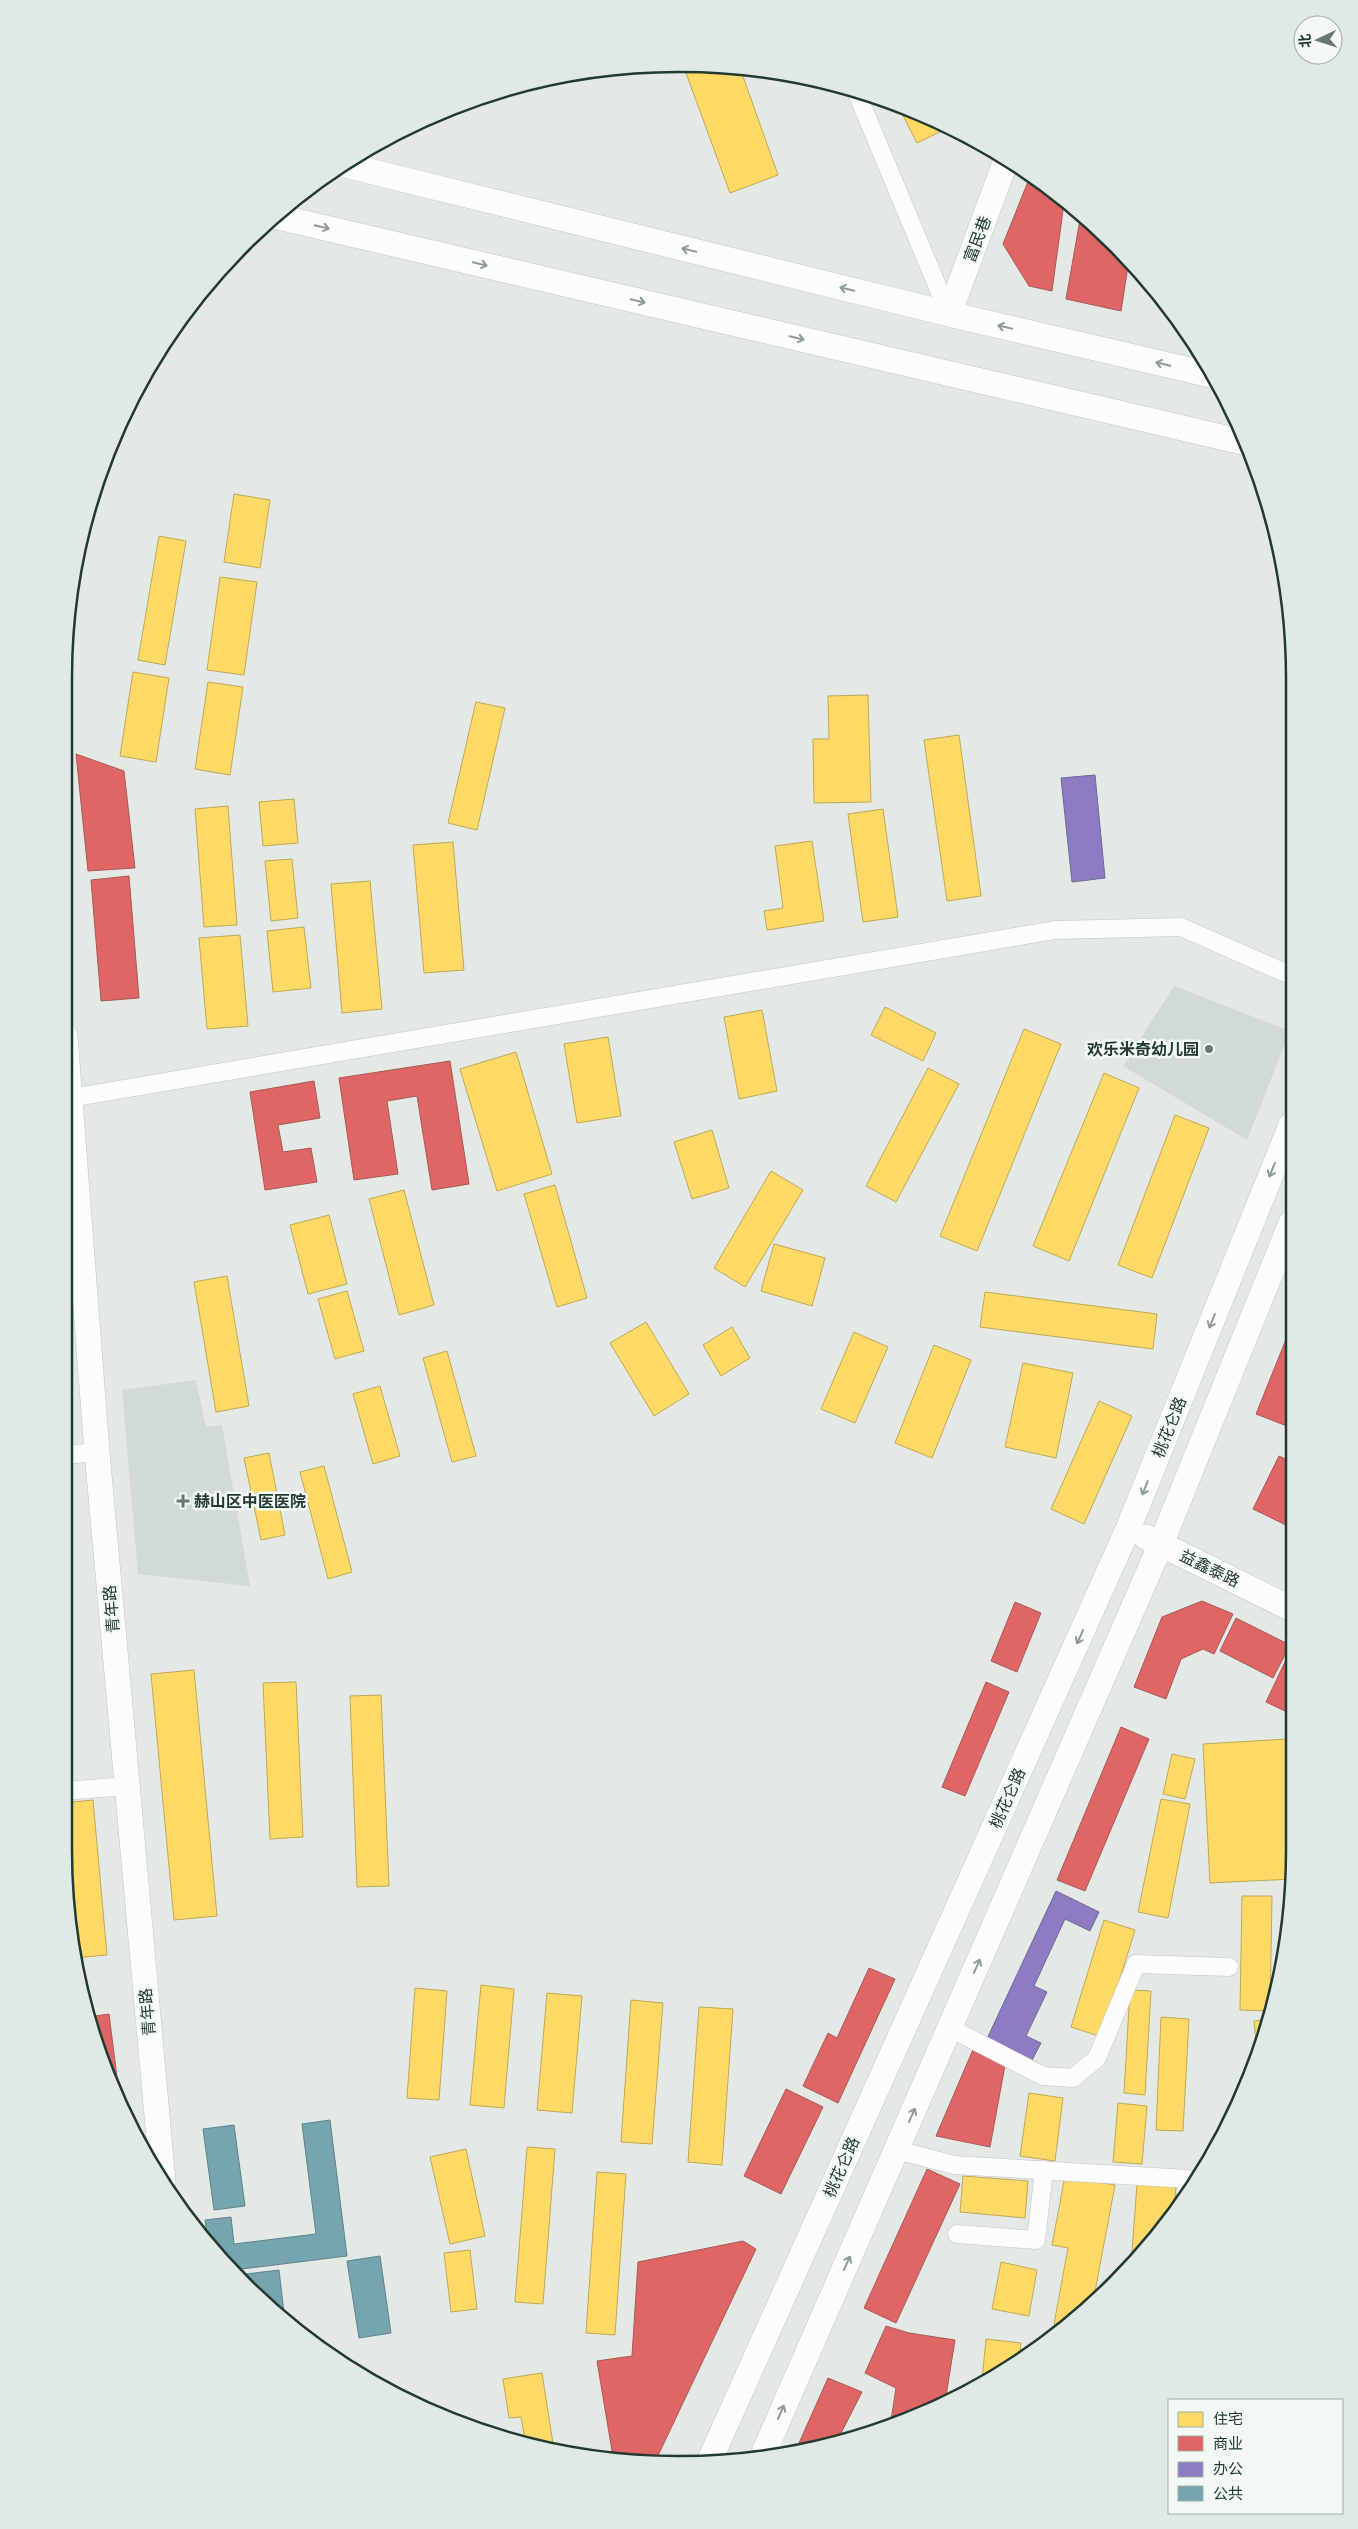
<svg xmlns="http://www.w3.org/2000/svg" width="1358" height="2529" font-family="Karla,'Noto Sans SC',sans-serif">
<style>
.built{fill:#d2dad6}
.homes{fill:#ffd966;stroke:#bda956}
.shops{fill:#e06666;stroke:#a75956}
.offices{fill:#8e7cc3;stroke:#6e6898}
.public{fill:#76a5af;stroke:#5d858a}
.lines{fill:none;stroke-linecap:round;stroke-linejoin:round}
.street-casing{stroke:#c1c6c3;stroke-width:19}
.secondary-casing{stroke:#c0c6c3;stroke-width:26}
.street{stroke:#fbfcfb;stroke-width:18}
.secondary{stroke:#fbfcfb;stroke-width:25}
.oneway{stroke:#8f9b96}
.poi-dot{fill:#677771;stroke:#f2f8f4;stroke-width:2}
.labels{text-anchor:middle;stroke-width:5;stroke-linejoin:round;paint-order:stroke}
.street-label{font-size:16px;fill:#233a32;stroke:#f2f8f4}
.poi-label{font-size:16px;font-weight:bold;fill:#233a32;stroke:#f2f8f4;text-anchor:end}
.rim{fill:none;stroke:#233a32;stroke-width:2.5}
</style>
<rect width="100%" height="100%" fill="#e4e9e6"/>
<!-- built -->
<g class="built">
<polygon points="1174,986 1290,1031 1247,1140 1123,1066"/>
<polygon points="196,1380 206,1427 222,1425 250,1586 138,1574 122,1390"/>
</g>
<!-- homes -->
<g class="homes">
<polygon points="708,65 740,68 778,175 730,193 686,73"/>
<polygon points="899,108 950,127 917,143"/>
<polygon points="234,494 270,500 260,568 224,562"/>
<polygon points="159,536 186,541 165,665 138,660"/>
<polygon points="220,577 257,582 244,675 207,670"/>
<polygon points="133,672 169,678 156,762 120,756"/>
<polygon points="208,682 243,687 230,775 195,769"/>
<polygon points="868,695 871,802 814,803 813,739 829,739 828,696"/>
<polygon points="476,702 505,708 477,830 448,823"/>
<polygon points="959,735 981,896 947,901 924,740"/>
<polygon points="294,799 298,843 263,846 259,802"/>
<polygon points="228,806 237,925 204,927 195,809"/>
<polygon points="883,809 898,917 863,922 848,814"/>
<polygon points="812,841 824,921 767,930 764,911 783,908 775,846"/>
<polygon points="453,842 464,970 424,973 413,845"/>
<polygon points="292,859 298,918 271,921 265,861"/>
<polygon points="370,881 382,1009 342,1013 331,884"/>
<polygon points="304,927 311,988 273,992 267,931"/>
<polygon points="240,935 248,1026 207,1029 199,938"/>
<polygon points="885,1007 936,1033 923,1061 871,1035"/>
<polygon points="762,1010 777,1091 739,1099 724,1017"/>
<polygon points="1024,1029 1061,1044 977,1251 940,1236"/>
<polygon points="608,1037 621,1116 577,1123 564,1044"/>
<polygon points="516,1052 552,1174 497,1191 460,1069"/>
<polygon points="928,1068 959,1084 896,1202 866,1186"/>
<polygon points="1104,1073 1139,1088 1069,1261 1033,1246"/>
<polygon points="1175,1115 1209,1128 1152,1278 1118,1265"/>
<polygon points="712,1130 729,1188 692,1199 674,1142"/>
<polygon points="771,1171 803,1190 745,1287 714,1268"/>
<polygon points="555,1185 587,1298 557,1307 524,1194"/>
<polygon points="404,1190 434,1305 399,1315 369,1199"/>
<polygon points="329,1215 347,1284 308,1294 290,1225"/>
<polygon points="774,1244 825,1258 812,1306 761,1291"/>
<polygon points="227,1276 249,1406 216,1412 194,1282"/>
<polygon points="347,1291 364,1351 335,1359 318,1299"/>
<polygon points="985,1292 1157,1314 1153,1349 980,1327"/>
<polygon points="646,1322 689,1394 654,1416 610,1343"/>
<polygon points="732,1327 750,1358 721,1376 703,1345"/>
<polygon points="854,1332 888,1347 855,1423 821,1409"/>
<polygon points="934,1345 971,1360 932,1458 895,1443"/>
<polygon points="447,1351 476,1456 452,1462 423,1358"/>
<polygon points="1023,1363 1073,1373 1056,1458 1005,1447"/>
<polygon points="380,1386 400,1456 373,1464 353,1394"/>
<polygon points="1099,1401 1132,1416 1084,1524 1051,1509"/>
<polygon points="269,1453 285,1535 261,1540 244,1458"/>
<polygon points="324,1466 352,1572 328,1579 300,1472"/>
<polygon points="194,1670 217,1916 174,1920 151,1674"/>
<polygon points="296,1682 303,1837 270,1839 263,1683"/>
<polygon points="381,1695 389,1886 357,1887 350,1696"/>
<polygon points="1288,1739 1293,1879 1210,1883 1203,1744"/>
<polygon points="1172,1754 1195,1759 1185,1799 1163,1794"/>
<polygon points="1161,1799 1190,1804 1168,1918 1138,1912"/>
<polygon points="93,1800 107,1955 74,1958 64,1850 64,1803"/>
<polygon points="1242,1896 1272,1896 1270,2011 1240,2010"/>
<polygon points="1104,1920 1135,1930 1102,2037 1071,2027"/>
<polygon points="481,1985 514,1989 504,2108 470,2105"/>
<polygon points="415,1988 447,1991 439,2100 407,2098"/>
<polygon points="1130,1990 1151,1991 1145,2095 1124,2093"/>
<polygon points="547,1993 582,1996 572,2113 537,2110"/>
<polygon points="631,2000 663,2003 652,2144 621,2142"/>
<polygon points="699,2007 733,2009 722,2165 688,2162"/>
<polygon points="1161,2017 1189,2019 1183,2131 1156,2130"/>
<polygon points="1269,2019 1257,2054 1254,2021"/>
<polygon points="1029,2093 1063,2098 1055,2161 1020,2156"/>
<polygon points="1118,2103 1147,2106 1142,2164 1113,2162"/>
<polygon points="527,2147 555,2149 543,2304 515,2302"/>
<polygon points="466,2149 485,2236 450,2244 430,2157"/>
<polygon points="597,2172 626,2174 615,2335 586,2333"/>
<polygon points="963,2176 1028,2181 1025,2218 960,2212"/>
<polygon points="1065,2176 1115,2185 1093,2302 1064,2326 1054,2324 1068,2248 1052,2245"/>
<polygon points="1137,2184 1176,2187 1174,2213 1131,2266"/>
<polygon points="470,2250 477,2309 451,2312 444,2253"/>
<polygon points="1001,2262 1037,2270 1029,2316 992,2309"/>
<polygon points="986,2339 1021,2343 1019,2363 985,2381 982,2380"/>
<polygon points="542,2373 554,2450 526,2445 521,2417 509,2418 503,2379"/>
</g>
<!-- shops -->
<g class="shops">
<polygon points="1029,179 1064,203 1052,291 1029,286 1003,244"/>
<polygon points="1081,214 1128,266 1121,311 1066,299"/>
<polygon points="76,754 124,771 135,868 88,871"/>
<polygon points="129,876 139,998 101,1001 91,880"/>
<polygon points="450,1061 469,1184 432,1190 417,1096 387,1101 398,1174 354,1180 339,1078"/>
<polygon points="314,1081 320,1118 278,1125 283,1152 311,1148 317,1182 265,1190 250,1092"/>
<polygon points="1291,1327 1291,1416 1287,1426 1256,1414"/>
<polygon points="1279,1456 1292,1462 1292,1528 1253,1509"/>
<polygon points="1202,1601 1233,1614 1214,1654 1203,1649 1181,1659 1166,1699 1134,1687 1162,1617"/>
<polygon points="1015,1602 1041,1613 1017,1672 991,1661"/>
<polygon points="1236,1618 1290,1645 1273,1678 1220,1651"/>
<polygon points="1292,1647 1292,1700 1287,1712 1266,1702"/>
<polygon points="986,1682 1009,1692 965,1796 942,1787"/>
<polygon points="1121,1727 1149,1739 1085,1891 1057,1880"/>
<polygon points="869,1968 895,1979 838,2103 803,2086 828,2033 837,2038"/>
<polygon points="109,2014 120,2101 96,2048 88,2017"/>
<polygon points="975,2045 1006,2060 990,2147 936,2136"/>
<polygon points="786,2089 823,2107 781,2194 744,2176"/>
<polygon points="927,2169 960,2184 896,2323 864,2308"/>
<polygon points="743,2241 756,2249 654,2464 608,2459 612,2451 597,2361 632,2356 638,2262"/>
<polygon points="886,2326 909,2333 955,2340 945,2402 915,2418 890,2427 896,2388 865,2373"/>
<polygon points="828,2378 862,2392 835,2445 795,2452"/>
</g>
<!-- offices -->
<g class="offices">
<polygon points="1095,775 1105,878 1072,882 1061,778"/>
<polygon points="1056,1891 1099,1912 1090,1931 1065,1919 1034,1986 1047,1992 1026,2036 1041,2043 1030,2064 985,2043"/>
</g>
<!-- public -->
<g class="public">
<polygon points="330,2120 347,2256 234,2270 208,2243 205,2220 231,2217 234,2244 316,2234 302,2124"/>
<polygon points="234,2125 245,2206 214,2210 203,2129"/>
<polygon points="380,2256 391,2333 359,2338 347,2261"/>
<polygon points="279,2270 285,2321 273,2312 238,2275"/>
</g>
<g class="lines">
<!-- street casing -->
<g class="street-casing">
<g id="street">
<polyline points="856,91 949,314"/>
<polyline points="65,1099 1055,930 1181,927 1290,975"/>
<polyline points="64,1455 97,1452"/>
<polyline points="64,1791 127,1786"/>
<polyline points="950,2028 1043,2076 1073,2078 1097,2058 1136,1964 1229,1967"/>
<polyline points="897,2150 954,2165 1188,2179 1186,2194"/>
<polyline points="957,2234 1036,2240 1044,2170"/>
</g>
</g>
<!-- secondary casing -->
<g class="secondary-casing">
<g id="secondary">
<polyline points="345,165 949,314 1211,375"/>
<polyline points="274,216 1247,443"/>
<polyline points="949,314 1005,163"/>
<polyline points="65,1036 97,1452 163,2182"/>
<polyline points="1146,1537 1292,1609"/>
<polyline points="762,2457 1161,1544 1291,1223"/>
<polyline points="708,2464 1128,1529 1291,1125"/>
</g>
</g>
<!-- street -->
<use href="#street" class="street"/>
<!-- secondary -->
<use href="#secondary" class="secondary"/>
</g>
<!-- one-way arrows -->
<defs><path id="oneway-shaft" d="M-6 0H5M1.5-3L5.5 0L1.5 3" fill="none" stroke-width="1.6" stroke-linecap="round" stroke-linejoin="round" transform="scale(1.25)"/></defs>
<g class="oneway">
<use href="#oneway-shaft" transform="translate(322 227) rotate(13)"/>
<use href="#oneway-shaft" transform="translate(689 250) rotate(-166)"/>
<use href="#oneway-shaft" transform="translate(480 264) rotate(13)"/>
<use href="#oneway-shaft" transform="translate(847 289) rotate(-166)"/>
<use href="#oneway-shaft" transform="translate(638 301) rotate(13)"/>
<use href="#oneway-shaft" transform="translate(1005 327) rotate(-167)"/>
<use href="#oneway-shaft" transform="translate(797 338) rotate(13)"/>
<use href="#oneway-shaft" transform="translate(1163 364) rotate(-167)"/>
<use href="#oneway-shaft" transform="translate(1272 1170) rotate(112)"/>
<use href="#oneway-shaft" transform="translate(1212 1321) rotate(112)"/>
<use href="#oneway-shaft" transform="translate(1145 1488) rotate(112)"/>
<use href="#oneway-shaft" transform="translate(1080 1637) rotate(114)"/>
<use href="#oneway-shaft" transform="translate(977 1966) rotate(-66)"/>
<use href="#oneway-shaft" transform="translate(912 2115) rotate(-66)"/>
<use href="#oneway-shaft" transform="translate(847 2263) rotate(-66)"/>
<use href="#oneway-shaft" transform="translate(781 2412) rotate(-66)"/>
</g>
<!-- markers -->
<g class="poi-dot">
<circle cx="1209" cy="1049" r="5"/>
<path d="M180.5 1493.5h5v5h5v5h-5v5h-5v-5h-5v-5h5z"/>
</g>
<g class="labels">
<!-- street labels -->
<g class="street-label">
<text transform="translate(977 239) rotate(-69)" y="6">富民巷</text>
<text transform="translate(1169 1427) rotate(-68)" y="6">桃花仑路</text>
<text transform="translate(1210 1568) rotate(26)" y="6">益鑫泰路</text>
<text transform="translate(111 1609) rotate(-95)" y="6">青年路</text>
<text transform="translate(1007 1798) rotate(-66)" y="6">桃花仑路</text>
<text transform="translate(147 2012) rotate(-95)" y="6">青年路</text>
<text transform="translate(841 2167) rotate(-66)" y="6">桃花仑路</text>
</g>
<!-- poi labels -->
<g class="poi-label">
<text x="1199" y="1055">欢乐米奇幼儿园</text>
<text x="194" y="1507" text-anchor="start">赫山区中医医院</text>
</g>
</g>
<!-- crop -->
<path d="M0 0H1358V2529H0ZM678 72H680A606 606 0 0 1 1286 678V1850A606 606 0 0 1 680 2456H678A606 606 0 0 1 72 1850V678A606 606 0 0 1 678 72Z" fill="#e1e9e4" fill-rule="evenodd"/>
<path class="rim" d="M678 72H680A606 606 0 0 1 1286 678V1850A606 606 0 0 1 680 2456H678A606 606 0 0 1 72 1850V678A606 606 0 0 1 678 72Z"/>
<!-- legend -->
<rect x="1168" y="2399" width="175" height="115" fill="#f2f8f4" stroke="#9faca6"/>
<rect x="1178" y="2412" width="25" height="15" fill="#ffd966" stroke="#9faca6"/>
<text x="1213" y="2424" font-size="15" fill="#233a32">住宅</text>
<rect x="1178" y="2436" width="25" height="15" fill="#e06666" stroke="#9faca6"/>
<text x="1213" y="2449" font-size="15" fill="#233a32">商业</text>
<rect x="1178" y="2462" width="25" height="15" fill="#8e7cc3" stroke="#9faca6"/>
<text x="1213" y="2474" font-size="15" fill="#233a32">办公</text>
<rect x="1178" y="2486" width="25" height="15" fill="#76a5af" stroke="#9faca6"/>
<text x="1213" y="2499" font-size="15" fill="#233a32">公共</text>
<!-- north arrow -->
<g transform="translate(1318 40) rotate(266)"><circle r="24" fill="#f2f8f4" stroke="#9faca6"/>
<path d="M0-4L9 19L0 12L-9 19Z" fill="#677771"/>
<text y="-8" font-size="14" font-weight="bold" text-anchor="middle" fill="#233a32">北</text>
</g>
</svg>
